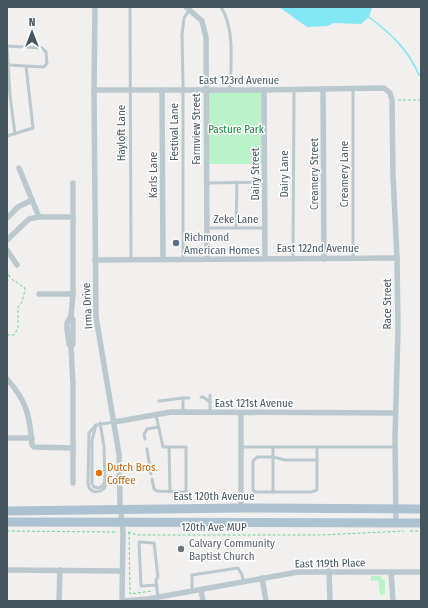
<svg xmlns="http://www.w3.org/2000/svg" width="428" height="608" font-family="'Fira Sans Condensed',sans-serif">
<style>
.green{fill:#baf3ca}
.water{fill:#83e8f4}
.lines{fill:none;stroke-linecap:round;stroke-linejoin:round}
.stream{stroke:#83e8f4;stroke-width:1.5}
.path{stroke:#6fd498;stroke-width:1;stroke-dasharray:3 2;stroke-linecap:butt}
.lane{stroke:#bbc9cf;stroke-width:3}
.street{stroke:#bbc9cf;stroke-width:5.5}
.primary{stroke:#acc2d0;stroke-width:9}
.service-dot{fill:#5c6f8a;stroke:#fff;stroke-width:1.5}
.food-dot{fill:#e8710a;stroke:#fff;stroke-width:1.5}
.worship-dot{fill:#6b7280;stroke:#fff;stroke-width:1.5}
.labels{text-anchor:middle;stroke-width:3;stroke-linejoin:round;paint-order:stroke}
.street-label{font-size:11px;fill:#45555e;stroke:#fff}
.park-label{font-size:11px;fill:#0f873f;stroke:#fff}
.service-label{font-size:11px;fill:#4e5e75;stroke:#fff;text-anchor:start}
.food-label{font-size:11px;fill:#c56008;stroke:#fff;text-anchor:start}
.worship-label{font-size:11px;fill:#5b616d;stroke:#fff;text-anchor:start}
</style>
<rect width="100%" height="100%" fill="#f2efef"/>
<!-- green -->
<g class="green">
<polygon points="206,90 264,90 265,164 206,164"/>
<polygon points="371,576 381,576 381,579 385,580 385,594 380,595 378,580 371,581"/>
</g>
<!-- water -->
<polygon class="water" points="279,7 372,7 372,8 369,17 361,24 334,23 327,26 307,27"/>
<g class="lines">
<!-- stream -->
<path class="stream" d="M369,17C391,34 408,49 419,75H421"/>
<!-- path -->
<g class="path">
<polyline points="398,100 421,100"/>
<polyline points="7,270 9,275 7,277"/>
<polyline points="7,335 14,335 18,328 18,307 22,302 25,290 25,288 10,278 9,275"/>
<polyline points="7,531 117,532"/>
<polyline points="410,531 421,531"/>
<polyline points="128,532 138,535 321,535 404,531"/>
<polyline points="129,532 130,594 152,591"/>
</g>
<!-- lane -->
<g class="lane">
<polyline points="130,7 131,259"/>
<path d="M221,7C235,28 231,66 230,90"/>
<polyline points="8,65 26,66"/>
<polyline points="353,89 353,259"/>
<polyline points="7,136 33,128 26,66 44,67 47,63 46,52 42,48 7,46 10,96 15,134"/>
<polyline points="206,183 264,182"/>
<polyline points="206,228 265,228"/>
<polyline points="236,228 237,182"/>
<polyline points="293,258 294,89"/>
<polyline points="183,259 183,83 182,35 184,18 191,7"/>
<polyline points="210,395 210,412"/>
<polyline points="201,397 203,397 210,402"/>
<polyline points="159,401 183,398"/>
<polyline points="183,412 183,398 189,398"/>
<path d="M100,423L104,446L105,487C101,493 93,493 89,488L88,483L89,433L96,425L114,422"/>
<polyline points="96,425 92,440 92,484 94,487 99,488 102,486 105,482"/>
<polyline points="145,439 144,434 147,429 158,427"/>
<polyline points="169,447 170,492"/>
<polyline points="241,447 395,447"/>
<polyline points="273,447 273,492 311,492 317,490 317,447"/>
<polyline points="147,449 151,474"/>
<polyline points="152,479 154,489 157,491 186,492 186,447 163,447 156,415"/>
<polyline points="273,492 256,492 253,490 253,461 257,457 273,457 285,460 317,460"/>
<polyline points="157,585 141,586 139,542 154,543 158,577 156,580 158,598"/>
<polyline points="192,591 192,575 238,568 242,575 244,582"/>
</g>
<!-- street -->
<g class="street">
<polyline points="95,7 94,90 96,317 119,454 120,502 123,532 122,601"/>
<polyline points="186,7 202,21 206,37 207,259"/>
<polyline points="323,89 324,259"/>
<polyline points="94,90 260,90 384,88 390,93 392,100 393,175 397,258 398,329 395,438 396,523"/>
<polyline points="162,90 163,259"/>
<polyline points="264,90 265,258"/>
<polyline points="19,168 39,217"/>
<polyline points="7,218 18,207 32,200"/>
<polyline points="7,240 29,219 38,217 73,217"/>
<polyline points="7,250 17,265"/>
<polyline points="95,260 397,258"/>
<polyline points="39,294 73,294"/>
<polyline points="71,316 73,320 73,344 71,347 73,384 73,483"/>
<polyline points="71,347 69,344 67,329 67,323 71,316 73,294 73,183"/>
<path d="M7,379C27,401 30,417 32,445L34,447L73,448"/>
<polyline points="241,413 241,508"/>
<polyline points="114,422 171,412 395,413"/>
<polyline points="7,438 32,438"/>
<polyline points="7,570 122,571"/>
<polyline points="329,571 330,601"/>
<polyline points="391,572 393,601"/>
<polyline points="262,578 266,601"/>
<polyline points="201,590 203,601"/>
<polyline points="59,601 60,570"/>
<polyline points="122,601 148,599 298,572 421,572"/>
</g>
<!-- primary -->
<g class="primary">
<polyline points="7,511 241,508 421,509"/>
<polyline points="7,522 421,523"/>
</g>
</g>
<!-- markers -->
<circle class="service-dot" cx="176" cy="243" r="4"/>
<circle class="food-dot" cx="99" cy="473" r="4"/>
<circle class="worship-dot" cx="181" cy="549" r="4"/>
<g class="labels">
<!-- street labels -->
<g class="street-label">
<text x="239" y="84">East 123rd Avenue</text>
<text transform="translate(196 129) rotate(-90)" y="4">Farmview Street</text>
<text transform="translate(174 132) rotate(-90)" y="4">Festival Lane</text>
<text transform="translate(121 133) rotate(-90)" y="4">Hayloft Lane</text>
<text transform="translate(255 174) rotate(-90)" y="4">Dairy Street</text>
<text transform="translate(284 174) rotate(-90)" y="4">Dairy Lane</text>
<text transform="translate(314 174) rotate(-90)" y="4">Creamery Street</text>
<text transform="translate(344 174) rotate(-90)" y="4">Creamery Lane</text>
<text transform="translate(153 175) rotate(-90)" y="4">Karls Lane</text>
<text x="236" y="223">Zeke Lane</text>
<text x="318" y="252">East 122nd Avenue</text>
<text transform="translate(387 304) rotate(-90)" y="4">Race Street</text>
<text transform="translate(87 306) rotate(-93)" y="4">Irma Drive</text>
<text x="254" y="407">East 121st Avenue</text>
<text x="214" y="500">East 120th Avenue</text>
<text x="214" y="531">120th Ave MUP</text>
<text transform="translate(330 563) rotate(-1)" y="4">East 119th Place</text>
</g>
<!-- park labels -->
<g class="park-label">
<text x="236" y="133">Pasture Park</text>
</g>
<!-- service labels -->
<g class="service-label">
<text x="184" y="241">Richmond<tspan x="184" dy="13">American Homes</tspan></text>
</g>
<!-- food labels -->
<g class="food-label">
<text x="107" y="471">Dutch Bros.<tspan x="107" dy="13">Coffee</tspan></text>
</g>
<!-- worship labels -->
<g class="worship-label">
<text x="189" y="547">Calvary Community<tspan x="189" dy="13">Baptist Church</tspan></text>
</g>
</g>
<!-- border -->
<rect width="428" height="608" fill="none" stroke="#45555e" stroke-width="16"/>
<!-- north arrow -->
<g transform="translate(32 32)" stroke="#ffffff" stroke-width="3" paint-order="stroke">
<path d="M0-3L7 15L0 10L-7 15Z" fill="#45555e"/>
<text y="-6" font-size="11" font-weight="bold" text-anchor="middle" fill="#45555e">N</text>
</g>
</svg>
